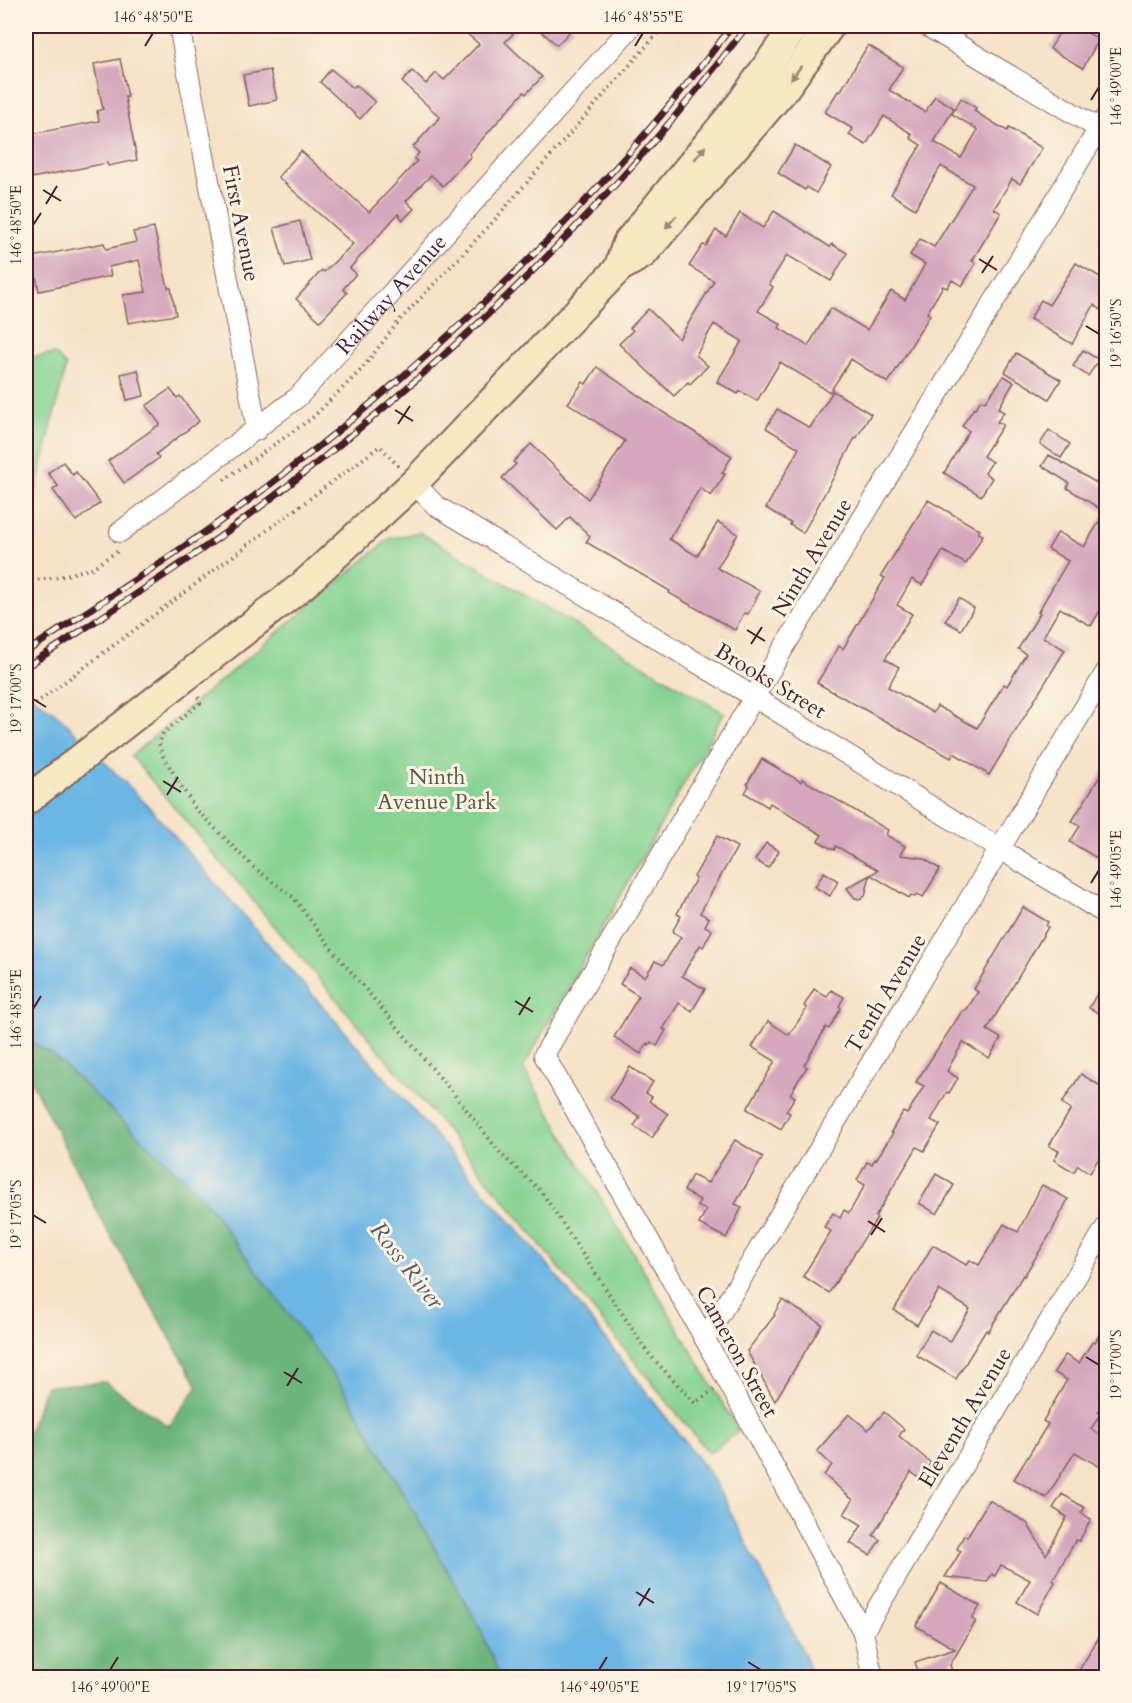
<svg xmlns="http://www.w3.org/2000/svg" width="1132" height="1703" font-family="Cardo,serif">
<style>
.green{fill:#85d392;stroke:#68795e;stroke-width:1.5}
.forest{fill:#6cb57c;stroke:#5b6a54;stroke-width:1.5}
.water{fill:#6cb6e4;stroke:#5b6a88;stroke-width:1.5}
.building{fill:#d6a8be}
.lines{fill:none;stroke-linecap:round;stroke-linejoin:round}
.street-casing{stroke:#866361;stroke-width:22}
.secondary-casing{stroke:#866361;stroke-width:32}
.path{stroke:#866361;stroke-width:4;stroke-dasharray:1.5 4.5;stroke-linecap:butt}
.street{stroke:#fff;stroke-width:20}
.secondary{stroke:#f6e9c3;stroke-width:28}
.rail-casing{stroke:#4a1f2b;stroke-width:7}
.rail{stroke:#fcf5e5;stroke-width:4.5;stroke-dasharray:14;stroke-linecap:butt}
.oneway{fill:#a08477}
.ticks{fill:none;stroke:#4a1f2b;stroke-width:2}
.labels{text-anchor:middle;stroke-width:6;stroke-linejoin:round;paint-order:stroke}
.street-label{font-size:22px;fill:#4a1f2b;stroke:#fcf5e5}
.park-label{font-size:22px;fill:#5c554a;stroke:#fcf5e5}
.water-label{font-size:24px;font-style:italic;fill:#56546c;stroke:#fcf5e5}
.neatline{fill:none;stroke:#4a1f2b;stroke-width:2}
.ticks-label{font-size:15px;text-anchor:middle;fill:#4a1f2b}
</style>
<rect width="100%" height="100%" fill="#fcf5e5"/>
<filter id="ink" filterUnits="userSpaceOnUse"><feTurbulence type="fractalNoise" baseFrequency=".0167" numOctaves="2"/><feDisplacementMap in="SourceGraphic" scale="12" xChannelSelector="R" yChannelSelector="G"/><feConvolveMatrix kernelMatrix="1 2 1 2 8 2 1 2 1" color-interpolation-filters="sRGB"/></filter>
<filter id="wash" filterUnits="userSpaceOnUse"><feTurbulence type="fractalNoise" baseFrequency=".008" numOctaves="4" result="noise"/><feDisplacementMap in="SourceGraphic" scale="24" xChannelSelector="R" yChannelSelector="G"/><feGaussianBlur stdDeviation="1.35" result="paint"/><feColorMatrix in="noise" values="0 0 0 0 0 0 0 0 0 0 0 0 0 0 0 0 0 1.4 0 .05"/><feComposite in="paint" operator="in"/></filter>
<g filter="url(#wash)">
<rect width="100%" height="100%" fill="#f6e2c6"/>
<!-- green -->
<g class="green">
<polygon points="55,354 66,366 26,529 26,358"/>
<polygon points="419,532 724,713 523,1068 739,1431 709,1453 466,1153 131,756 389,539"/>
</g>
<!-- forest -->
<polygon class="forest" points="26,1039 53,1055 199,1193 346,1392 480,1628 500,1677 26,1677 26,1439 46,1386 105,1382 169,1426 198,1386 106,1228 26,1071"/>
<!-- water -->
<polygon class="water" points="26,691 61,718 148,806 548,1265 712,1477 805,1656 812,1677 500,1677 480,1628 346,1392 199,1193 53,1055 26,1039"/>
<g id="blocks">
<!-- building -->
<g class="building">
<polygon points="458,26 521,26 505,42 542,77 526,94 524,92 469,154 471,156 443,186 431,175 406,201 414,209 403,220 398,214 350,268 356,274 343,289 347,293 320,321 296,299 322,270 324,272 353,244 278,177 301,151 369,212 417,161 414,159 419,153 413,147 440,117 402,82 412,71 426,84 436,73 444,80 479,44"/>
<polygon points="535,26 575,26 557,45"/>
<polygon points="1063,26 1075,26 1099,39 1083,68 1050,49"/>
<polygon points="868,45 903,67 889,90 925,112 935,96 954,108 934,142 961,158 978,130 952,114 961,98 976,108 974,111 1007,131 1009,128 1042,148 1020,184 1012,179 994,209 1001,213 972,261 976,263 962,286 952,280 947,288 943,286 927,313 930,315 888,383 851,359 830,392 780,362 757,401 740,391 738,394 717,382 742,341 714,324 696,355 708,366 690,384 688,382 674,396 619,344 633,330 630,328 648,309 679,339 714,281 689,266 703,245 706,246 716,230 726,236 740,213 763,228 774,211 830,247 832,244 847,253 831,281 787,255 769,284 773,287 758,311 781,324 779,328 808,346 831,308 867,330 891,291 905,300 925,264 910,255 920,239 934,247 973,185 941,166 915,209 891,194 921,145 910,138 912,134 884,116 866,145 849,135 853,129 825,112 838,91 840,92"/>
<polygon points="120,59 128,97 125,97 137,160 108,166 107,163 26,179 26,135 99,121 97,111 103,109 94,64"/>
<polygon points="331,69 353,88 356,85 375,102 360,119 320,82"/>
<polygon points="270,70 277,100 249,106 243,75"/>
<polygon points="795,145 831,167 816,193 807,187 805,190 778,173"/>
<polygon points="300,221 310,260 285,266 274,228"/>
<polygon points="154,228 168,288 171,288 176,315 128,323 123,295 146,292 139,260 109,267 111,276 39,291 32,257 104,243 106,249 136,242 133,232"/>
<polygon points="1076,263 1107,281 1107,301 1101,310 1094,305 1072,344 1030,319 1041,300 1049,305"/>
<polygon points="1083,350 1099,360 1088,376 1073,366"/>
<polygon points="1016,353 1061,380 1049,399 1005,372"/>
<polygon points="597,367 661,411 732,456 722,473 725,474 711,496 700,488 669,539 697,556 718,522 738,534 717,568 760,591 748,614 744,613 735,630 669,593 670,591 586,542 590,536 570,517 557,530 502,478 516,464 513,462 531,444 588,499 625,441 568,403 583,382 586,384"/>
<polygon points="138,370 144,396 127,400 121,374"/>
<polygon points="1004,376 1014,382 998,409 1004,412 997,422 1003,425 983,456 992,462 985,473 992,478 981,496 944,473 969,431 962,426 974,408 975,409 981,400 985,402"/>
<polygon points="170,389 177,398 180,396 199,421 156,454 159,458 124,483 108,461 160,424 146,406"/>
<polygon points="833,391 871,414 856,439 855,438 803,533 790,525 791,523 766,508 799,448 766,428 777,409 810,428"/>
<polygon points="1049,430 1070,444 1061,458 1040,444"/>
<polygon points="1049,455 1107,489 1107,599 1091,626 1060,608 1043,637 1065,650 989,775 954,753 951,758 817,683 839,646 843,649 885,578 881,576 928,500 980,530 978,533 983,535 966,564 943,551 922,585 912,579 897,605 912,614 885,659 899,667 888,687 933,713 937,706 977,728 1004,684 1007,686 1026,654 1018,649 1040,613 1038,612 1068,561 1048,549 1058,532 1084,547 1105,512 1067,488 1069,483 1042,466"/>
<polygon points="63,462 73,475 76,472 100,503 76,521 53,490 58,486 48,473"/>
<polygon points="959,598 974,608 961,630 945,621"/>
<polygon points="762,759 801,782 802,779 888,830 886,835 905,846 900,855 923,858 940,869 923,897 917,894 915,897 911,895 909,898 871,875 878,870 836,846 834,850 818,841 822,835 770,803 768,807 745,793 749,786 747,784"/>
<polygon points="1107,765 1107,864 1070,842 1080,826 1072,821"/>
<polygon points="717,836 737,847 700,913 709,918 705,926 712,930 703,947 700,945 682,976 705,989 692,1011 679,1003 663,1029 666,1030 657,1046 651,1042 649,1045 647,1043 641,1054 614,1037 639,996 620,984 630,968 645,977 655,961 663,965 681,937 672,932 681,916 677,914 696,878 694,877"/>
<polygon points="766,843 779,851 768,868 755,860"/>
<polygon points="824,872 838,881 830,896 815,887"/>
<polygon points="870,875 865,896 860,899 855,898 847,888"/>
<polygon points="1023,907 1048,922 1046,926 1048,927 987,1030 1001,1038 989,1058 963,1042 947,1071 958,1078 949,1093 947,1092 931,1120 940,1125 924,1151 917,1147 875,1217 877,1218 829,1293 803,1276 831,1231 824,1227 833,1213 840,1218 844,1210 849,1213 865,1185 857,1180 867,1162 872,1164 875,1159 876,1160 893,1133 891,1132 903,1112 907,1114 924,1086 916,1082 962,1011 967,1009 978,992 974,989"/>
<polygon points="1107,976 1107,1018 1089,1008"/>
<polygon points="814,989 827,997 831,990 844,997 839,1006 841,1008 829,1029 826,1027 804,1065 807,1067 790,1094 795,1097 786,1111 790,1113 781,1129 747,1109 775,1061 752,1047 768,1021 789,1035 807,1008 804,1006"/>
<polygon points="630,1067 653,1082 646,1093 652,1097 649,1101 668,1114 652,1138 634,1126 640,1117 610,1098"/>
<polygon points="1081,1074 1107,1090 1107,1135 1100,1145 1105,1148 1090,1173 1078,1165 1074,1172 1054,1160 1059,1151 1049,1146 1071,1109 1062,1103"/>
<polygon points="735,1140 763,1157 735,1204 742,1207 726,1238 699,1224 706,1210 697,1206 700,1200 684,1191 692,1175 708,1183"/>
<polygon points="936,1174 954,1185 937,1214 919,1203"/>
<polygon points="1042,1185 1068,1199 1051,1233 1024,1276 1023,1275 988,1332 986,1330 956,1379 916,1355 931,1330 950,1342 970,1309 939,1290 917,1325 894,1310 933,1245 966,1265 970,1260 979,1265 1004,1224 1018,1232"/>
<polygon points="782,1300 822,1324 775,1401 747,1351 775,1315 774,1314"/>
<polygon points="1107,1323 1107,1397 1098,1412 1101,1413 1091,1429 1107,1439 1107,1471 1075,1452 1046,1498 1014,1479 1048,1424 1043,1421 1067,1380 1054,1372 1065,1355 1079,1363 1093,1341 1095,1342"/>
<polygon points="884,1412 904,1429 899,1436 931,1463 919,1478 911,1472 873,1535 880,1540 870,1555 850,1543 862,1525 844,1514 853,1500 824,1475 832,1465 817,1451 849,1414 868,1430"/>
<polygon points="1062,1494 1085,1508 1081,1513 1091,1519 1079,1541 1076,1540 1053,1580 1055,1582 1037,1614 1017,1602 1030,1580 1001,1565 995,1576 992,1574 987,1582 945,1577 961,1551 957,1549 964,1535 967,1537 989,1500 1027,1523 1046,1555 1067,1517 1053,1508"/>
<polygon points="941,1583 980,1606 972,1619 976,1621 950,1665 954,1677 920,1677 915,1662 955,1649 916,1626"/>
<polygon points="1107,1624 1107,1677 1075,1677"/>
</g>
</g>
</g>
<g filter="url(#ink)">
<use href="#blocks" fill-opacity="0" stroke="#866361" stroke-width="1.5"/>
<g class="lines">
<!-- street casing -->
<g class="street-casing">
<g id="street">
<polyline points="179,26 257,430"/>
<polyline points="927,26 1106,133"/>
<polyline points="414,483 435,505 754,697 1000,849 1106,914"/>
<path id="s1" d="M120,532L298,397L632,26"/>
<polyline points="705,1339 1106,672"/>
<polyline points="863,1632 1106,1227"/>
<polyline points="873,1678 863,1632 705,1339 544,1055 754,697 1106,117"/>
</g>
</g>
<!-- secondary casing -->
<g class="secondary-casing">
<g id="secondary">
<polyline points="620,263 627,243 741,103 795,26"/>
<polyline points="26,801 302,586 414,483 619,268 643,254 782,92 830,26"/>
</g>
</g>
<!-- path -->
<g class="path">
<polyline points="224,480 312,418 362,369 399,321 490,225 664,26"/>
<polyline points="26,581 59,577 92,568 118,551"/>
<polyline points="198,697 200,703 163,733 159,744 163,756 194,807 252,866 293,897 335,953 453,1093 502,1155 541,1191 648,1353 695,1403 714,1390"/>
<polyline points="26,711 380,446 399,467"/>
</g>
<!-- street -->
<use href="#street" class="street"/>
<!-- secondary -->
<use href="#secondary" class="secondary"/>
<!-- rail casing -->
<g class="rail-casing">
<g id="rail">
<path d="M26,652C110,596 197,541 277,479C447,348 604,197 732,26"/>
<path d="M26,667C97,620 171,573 240,522C431,380 604,215 747,26"/>
</g>
</g>
<!-- rail -->
<use href="#rail" class="rail"/>
</g>
<!-- one-way arrows -->
<defs><path id="oneway-solid" d="M-6-.8H1V-3.2L6.5 0L1 3.2V.8H-6Z" transform="scale(1.5)"/></defs>
<g class="oneway">
<use href="#oneway-solid" transform="translate(796 73) rotate(126)"/>
<use href="#oneway-solid" transform="translate(700 153) rotate(-51)"/>
<use href="#oneway-solid" transform="translate(671 222) rotate(131)"/>
</g>
</g>
<!-- ticks -->
<path class="ticks" d="M145,46L153,33M635,46L643,33M1091,100L1099,87M43,190L61,201M46,204L57,186M33,225L41,213M979,259L997,270M982,273L993,256M1086,326L1099,334M395,410L413,421M398,424L410,406M747,630L765,641M751,644L762,627M33,699L46,707M163,781L181,792M167,795L178,777M1091,883L1099,870M515,1001L533,1012M33,1009L41,996M519,1015L530,997M33,1215L46,1223M868,1221L885,1232M871,1235L882,1218M1086,1357L1099,1365M284,1372L302,1383M287,1386L298,1368M636,1592L654,1603M639,1606L650,1588M748,1662L761,1670M110,1670L118,1657M599,1670L607,1657"/>
<g class="labels">
<!-- street labels -->
<g class="street-label">
<text transform="translate(242 223) rotate(79)" y="8">First Avenue</text>
<text dy="8" stroke="none"><textPath href="#s1" startOffset="362">Railway Avenue</textPath></text>
<text transform="translate(811 557) rotate(-59)" y="8">Ninth Avenue</text>
<text transform="translate(771 680) rotate(31)" y="8">Brooks Street</text>
<text transform="translate(885 993) rotate(-59)" y="8">Tenth Avenue</text>
<text transform="translate(738 1351) rotate(61)" y="8">Cameron Street</text>
<text transform="translate(964 1417) rotate(-59)" y="8">Eleventh Avenue</text>
</g>
<!-- park labels -->
<g class="park-label">
<text x="437" y="784">Ninth<tspan x="437" dy="25">Avenue Park</tspan></text>
</g>
<!-- water labels -->
<g class="water-label">
<text transform="translate(407 1265) rotate(52)" y="8">Ross River</text>
</g>
</g>
<!-- margin -->
<rect width="1132" height="1703" fill="none" stroke="#fcf5e5" stroke-width="66"/>
<rect x="33" y="33" width="1066" height="1637" class="neatline"/>
<g class="ticks-label">
<text x="153" y="22">146°48'50"E</text>
<text x="643" y="22">146°48'55"E</text>
<text transform="translate(1116 87) rotate(-90)" y="5">146°49'00"E</text>
<text transform="translate(16 225) rotate(-90)" y="5">146°48'50"E</text>
<text transform="translate(1116 334) rotate(-90)" y="5">19°16'50"S</text>
<text transform="translate(16 699) rotate(-90)" y="5">19°17'00"S</text>
<text transform="translate(1116 870) rotate(-90)" y="5">146°49'05"E</text>
<text transform="translate(16 1009) rotate(-90)" y="5">146°48'55"E</text>
<text transform="translate(16 1215) rotate(-90)" y="5">19°17'05"S</text>
<text transform="translate(1116 1365) rotate(-90)" y="5">19°17'00"S</text>
<text x="110" y="1692">146°49'00"E</text>
<text x="599" y="1692">146°49'05"E</text>
<text x="761" y="1692">19°17'05"S</text>
</g>
</svg>
